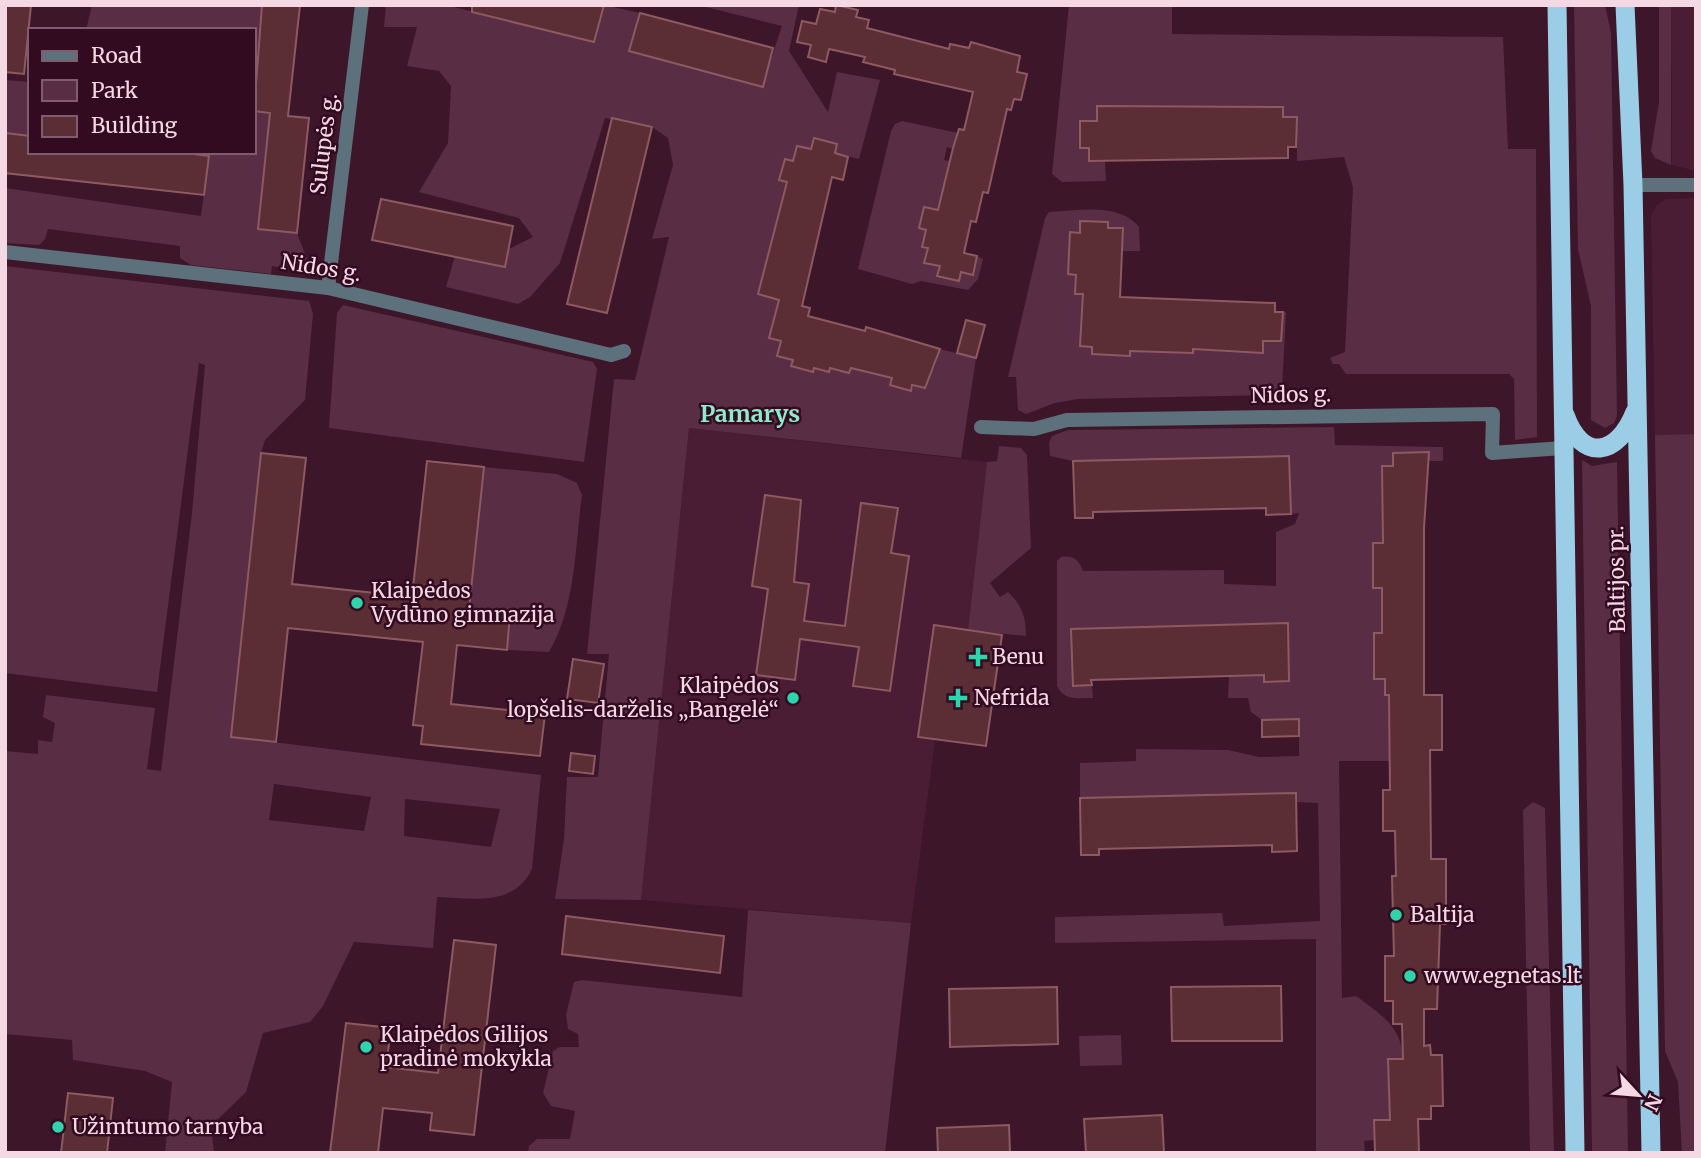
<svg xmlns="http://www.w3.org/2000/svg" width="1701" height="1158" font-family="Merriweather,serif">
<style>
.built{fill:#4b1d35}
.green{fill:#592d43;fill-rule:evenodd}
.building{fill:#5b2d34;stroke:#8d5a61;stroke-width:2}
.lines{fill:none;stroke-linecap:round;stroke-linejoin:round}
.minor{stroke:#5c717c;stroke-width:14}
.trunk{stroke:#9bcde6;stroke-width:19}
.poi-dot{fill:#2dd5ab;stroke:#320b20;stroke-width:2.5}
.labels{text-anchor:middle;stroke-width:5;stroke-linejoin:round;paint-order:stroke}
.street-label{font-size:21px;fill:#f4d8e4;stroke:#320b20}
.poi-label{font-size:21px;fill:#f4d8e4;stroke:#320b20;text-anchor:start}
.neighbourhood-label{font-size:23px;font-weight:bold;fill:#8debcc;stroke:#320b20}
</style>
<rect width="100%" height="100%" fill="#3d162a"/>
<!-- built -->
<g class="built">
<polygon points="1671,5 1696,5 1696,171 1672,165"/>
<polygon points="1696,198 1696,434 1655,435 1651,215 1657,205 1666,199"/>
<polygon points="689,428 987,462 968,630 935,625 919,737 935,739 911,923 641,900"/>
</g>
<!-- green -->
<g class="green">
<polygon points="92,5 262,5 254,88 254,30 86,30"/>
<polygon points="386,5 446,5 594,42 604,5 640,13 630,51 762,86 782,26 698,5 799,5 789,51 828,112 837,72 880,80 859,159 835,153 814,138 811,149 798,146 793,161 784,159 779,180 787,182 758,294 788,302 770,338 781,341 777,356 793,360 791,366 813,372 814,368 829,372 830,368 849,373 851,368 892,378 890,385 910,391 930,369 934,369 940,349 976,358 961,458 689,428 641,900 555,899 564,839 567,777 598,777 609,654 587,654 614,379 635,380 669,237 652,239 673,165 668,138 652,127 605,118 560,263 530,297 518,304 446,287 455,256 505,267 509,249 533,237 519,218 419,192 448,143 451,86 439,71 407,66 417,27 384,27"/>
<polygon points="1069,5 1172,5 1172,34 1503,37 1508,149 1536,149 1537,437 1515,440 1514,379 1509,374 1346,374 1339,364 1333,364 1330,358 1345,352 1353,187 1344,157 1297,161 1297,118 1098,106 1097,121 1080,121 1080,148 1089,148 1090,161 1105,161 1106,181 1062,182 1052,174"/>
<polygon points="1574,5 1605,5 1611,33 1617,416 1614,423 1605,428 1591,420 1591,306 1578,249"/>
<polygon points="1659,5 1671,5 1671,165 1655,158 1651,151 1659,102"/>
<polygon points="5,80 30,82 30,136 5,133"/>
<polygon points="254,111 270,113 258,228 297,233 309,264 302,271 272,266 271,274 191,265 180,258 180,246 48,229 45,239 39,245 5,243 5,188 201,216 209,156 178,152 254,152"/>
<polygon points="902,121 958,133 954,149 947,147 944,160 949,161 938,210 924,207 919,228 926,230 922,246 928,248 925,262 940,266 938,276 959,281 961,272 973,275 977,256 983,259 978,279 968,290 921,281 912,284 858,269 891,131 895,124"/>
<path d="M1049,212C1079,211 1118,202 1139,227L1140,251H1122L1123,229L1108,228V222L1080,221L1076,294L1092,295L1082,306L1081,346L1130,339L1152,352L1192,353L1193,343L1263,352V341H1281L1283,312H1286L1282,390L1275,395L1078,399L1055,403L1026,414L1018,410L1016,377H1008L1045,218Z"/>
<path d="M5,266L309,301L313,314L305,400L265,440L261,453L231,737L541,775L532,869C514,907 473,898 437,897L433,948L354,942L323,1006L310,1022L263,1033L246,1092L211,1126L214,1153H165L172,1082L145,1071L73,1060L72,1040L5,1034V751L38,754V740L52,742L55,723L43,717L46,695L155,708L147,769L161,771L192,513L205,365L199,363L157,692L5,673ZM274,784L371,797L364,831L269,820ZM405,799L500,809L491,847L404,836Z"/>
<polygon points="343,305 593,362 597,369 584,462 329,428 337,313"/>
<path d="M1334,427L1335,445L1443,447V461H1429L1428,452L1394,453L1393,466H1382V505L1391,524H1383V544H1373V588H1382V633L1374,634V679H1385L1401,695L1390,761H1339L1342,998L1356,996C1380,1014 1402,1026 1403,1059H1388L1396,1119L1374,1120V1140L1364,1141L1365,1153H1316V939L1055,943V917L1222,913L1224,926L1320,921L1318,803L1296,802L1295,793L1080,798V763L1136,761V749L1228,750L1259,757L1299,756V719L1262,720L1251,712L1248,698H1228L1229,676H1239V667H1264L1265,682L1289,681L1287,623L1072,629L1073,685H1092L1093,698C1078,698 1064,701 1057,686V561L1061,557C1074,555 1079,560 1083,571L1224,570V584L1276,586V532L1295,524L1299,513L1291,514L1289,456L1073,461L1050,456L1049,443L1052,436L1068,430Z"/>
<polygon points="1696,434 1696,1153 1682,1153 1678,1082 1665,1051 1655,435"/>
<path d="M999,446L1021,448L1027,455L1031,548L990,583L1000,597L1008,592C1022,605 1026,617 1026,636L968,630L987,462L997,461Z"/>
<polygon points="1582,460 1592,466 1617,462 1628,1153 1592,1153"/>
<path d="M484,467L557,474L577,483L582,495C575,546 576,607 549,652L507,650L510,613L469,609Z"/>
<polygon points="1533,802 1545,808 1554,1153 1530,1153 1523,810"/>
<polygon points="748,910 911,923 885,1153 528,1153 529,1146 537,1139 570,1139 575,1111 551,1106 543,1093 553,1051 560,1047 579,1047 578,1034 568,1029 566,1015 574,982 582,980 742,997"/>
<polygon points="1121,1035 1122,1065 1080,1066 1079,1036"/>
</g>
<!-- building -->
<g class="building">
<polygon points="5,5 31,5 24,74 5,72"/>
<polygon points="262,5 300,5 288,116 309,118 297,233 258,229 270,113 254,111"/>
<polygon points="472,5 604,5 594,42 472,12"/>
<polygon points="836,5 858,10 856,17 869,20 867,28 949,49 950,44 969,48 971,42 1020,56 1017,72 1027,74 1021,100 1014,99 1011,110 1007,109 988,193 983,192 976,222 971,221 964,253 977,256 973,275 961,272 959,281 937,276 940,266 924,263 928,248 922,247 926,230 919,228 924,207 938,210 953,148 959,129 964,130 973,92 894,74 895,70 863,62 865,57 829,49 826,62 808,57 811,45 797,42 802,21 816,24 820,9 835,12"/>
<polygon points="640,13 773,48 763,87 629,51"/>
<polygon points="1097,106 1283,107 1283,117 1297,117 1296,147 1288,147 1288,158 1089,161 1089,148 1080,148 1080,121 1097,121"/>
<polygon points="612,118 652,127 607,313 567,304"/>
<polygon points="5,133 30,136 30,152 178,152 209,156 204,195 5,173"/>
<polygon points="814,138 837,144 835,153 848,157 843,180 832,177 802,306 810,308 808,316 865,331 866,327 940,349 925,388 912,385 911,391 890,385 892,378 851,368 849,373 830,368 829,372 814,368 813,372 791,366 793,360 777,356 781,341 769,338 779,300 758,294 787,182 779,180 785,159 793,161 797,146 811,149"/>
<polygon points="381,199 513,226 505,267 372,240"/>
<polygon points="1080,221 1108,222 1108,228 1123,228 1120,297 1275,303 1275,312 1283,312 1281,341 1263,341 1263,353 1193,349 1193,353 1130,351 1130,356 1092,354 1092,347 1080,346 1083,294 1075,294 1076,275 1068,274 1070,232 1080,233"/>
<polygon points="966,320 985,325 976,358 957,353"/>
<polygon points="1429,452 1424,528 1424,695 1442,695 1442,750 1430,750 1431,859 1446,859 1446,924 1440,924 1437,1009 1424,1009 1424,1046 1430,1045 1431,1055 1442,1055 1443,1106 1431,1106 1431,1119 1418,1119 1419,1153 1375,1153 1374,1120 1390,1120 1388,1059 1403,1059 1402,1024 1393,1024 1393,1001 1385,1001 1385,956 1394,956 1392,876 1396,876 1395,831 1383,831 1383,790 1390,790 1389,695 1385,695 1385,679 1374,679 1374,633 1382,633 1382,588 1373,588 1373,543 1383,543 1382,466 1393,466 1393,453"/>
<polygon points="261,453 306,458 292,584 412,597 427,461 484,467 469,609 510,613 507,650 457,645 451,704 545,714 540,756 421,744 423,726 413,725 423,642 288,628 276,742 231,737"/>
<polygon points="1289,456 1291,514 1266,515 1266,508 1093,512 1093,518 1075,518 1073,461"/>
<polygon points="765,495 801,500 794,582 809,584 804,621 845,626 861,503 898,508 891,553 909,556 890,691 853,686 859,647 800,639 795,680 756,675 768,589 752,586"/>
<polygon points="1288,623 1289,681 1264,682 1264,675 1091,680 1092,685 1073,686 1071,629"/>
<polygon points="934,625 1002,635 986,746 918,737"/>
<polygon points="573,659 604,664 598,703 567,699"/>
<polygon points="1299,719 1299,736 1262,737 1262,720"/>
<polygon points="571,753 595,756 593,774 569,771"/>
<polygon points="1296,793 1297,851 1272,852 1272,845 1099,849 1099,855 1081,855 1080,798"/>
<polygon points="566,916 724,936 720,973 562,954"/>
<polygon points="454,940 496,945 474,1135 430,1130 432,1113 383,1108 378,1153 330,1153 346,1023 391,1028 386,1067 438,1073"/>
<polygon points="1281,986 1282,1041 1172,1041 1171,987"/>
<polygon points="1057,987 1058,1044 950,1047 949,989"/>
<polygon points="68,1093 113,1098 107,1153 61,1153"/>
<polygon points="1162,1115 1164,1153 1086,1153 1084,1119"/>
<polygon points="1009,1125 1010,1153 938,1153 937,1128"/>
</g>
<g class="lines">
<!-- minor -->
<g class="minor">
<polyline points="1633,185 1696,185"/>
<polyline points="5,252 328,288 611,355 624,351"/>
<polyline points="328,288 362,5"/>
<polyline points="981,427 1034,429 1067,420 1493,414 1492,453 1563,448"/>
</g>
<!-- trunk -->
<g class="trunk">
<polyline points="1557,5 1575,1153"/>
<polyline points="1625,5 1633,185 1651,1153"/>
<path d="M1565,415C1582,463 1618,456 1635,412"/>
</g>
</g>
<!-- markers -->
<g class="poi-dot">
<circle cx="357" cy="603" r="7"/>
<path d="M974.5 646.5h7v7h7v7h-7v7h-7v-7h-7v-7h7z"/>
<circle cx="793" cy="698" r="7"/>
<path d="M954.5 687.5h7v7h7v7h-7v7h-7v-7h-7v-7h7z"/>
<circle cx="1396" cy="915" r="7"/>
<circle cx="1410" cy="976" r="7"/>
<circle cx="366" cy="1047" r="7"/>
<circle cx="58" cy="1127" r="7"/>
</g>
<g class="labels">
<!-- street labels -->
<g class="street-label">
<text transform="translate(324 144) rotate(-83)" y="7">Sulupės g.</text>
<text transform="translate(321 268) rotate(9)" y="7">Nidos g.</text>
<text transform="translate(1291 395) rotate(-1)" y="7">Nidos g.</text>
<text transform="translate(1617 579) rotate(-91)" y="7">Baltijos pr.</text>
</g>
<!-- poi labels -->
<g class="poi-label">
<text x="371" y="598">Klaipėdos<tspan x="371" dy="24">Vydūno gimnazija</tspan></text>
<text x="992" y="664">Benu</text>
<text x="779" y="693" text-anchor="end">Klaipėdos<tspan x="779" dy="24">lopšelis-darželis „Bangelė“</tspan></text>
<text x="974" y="705">Nefrida</text>
<text x="1410" y="922">Baltija</text>
<text x="1424" y="983">www.egnetas.lt</text>
<text x="380" y="1042">Klaipėdos Gilijos<tspan x="380" dy="24">pradinė mokykla</tspan></text>
<text x="72" y="1134">Užimtumo tarnyba</text>
</g>
<!-- neighbourhood labels -->
<g class="neighbourhood-label">
<text x="750" y="422">Pamarys</text>
</g>
</g>
<!-- border -->
<rect width="1701" height="1158" fill="none" stroke="#f4d8e4" stroke-width="14"/>
<!-- legend -->
<rect x="28" y="28" width="228" height="126" fill="#320b20" stroke="#805d6e" stroke-width="2"/>
<rect x="42" y="51" width="35" height="10" fill="#5c717c" stroke="#805d6e" stroke-width="2"/>
<text x="91" y="63" font-size="21" fill="#f4d8e4">Road</text>
<rect x="42" y="80" width="35" height="21" fill="#592d43" stroke="#805d6e" stroke-width="2"/>
<text x="91" y="98" font-size="21" fill="#f4d8e4">Park</text>
<rect x="42" y="116" width="35" height="21" fill="#5b2d34" stroke="#805d6e" stroke-width="2"/>
<text x="91" y="133" font-size="21" fill="#f4d8e4">Building</text>
<!-- north arrow -->
<g transform="translate(1638 1095) rotate(116)" stroke="#320b20" stroke-width="5" paint-order="stroke">
<path d="M0-5L12 26L0 18L-12 26Z" fill="#f4d8e4"/>
<text y="-10" font-size="19" font-weight="bold" text-anchor="middle" fill="#f4d8e4">N</text>
</g>
</svg>
